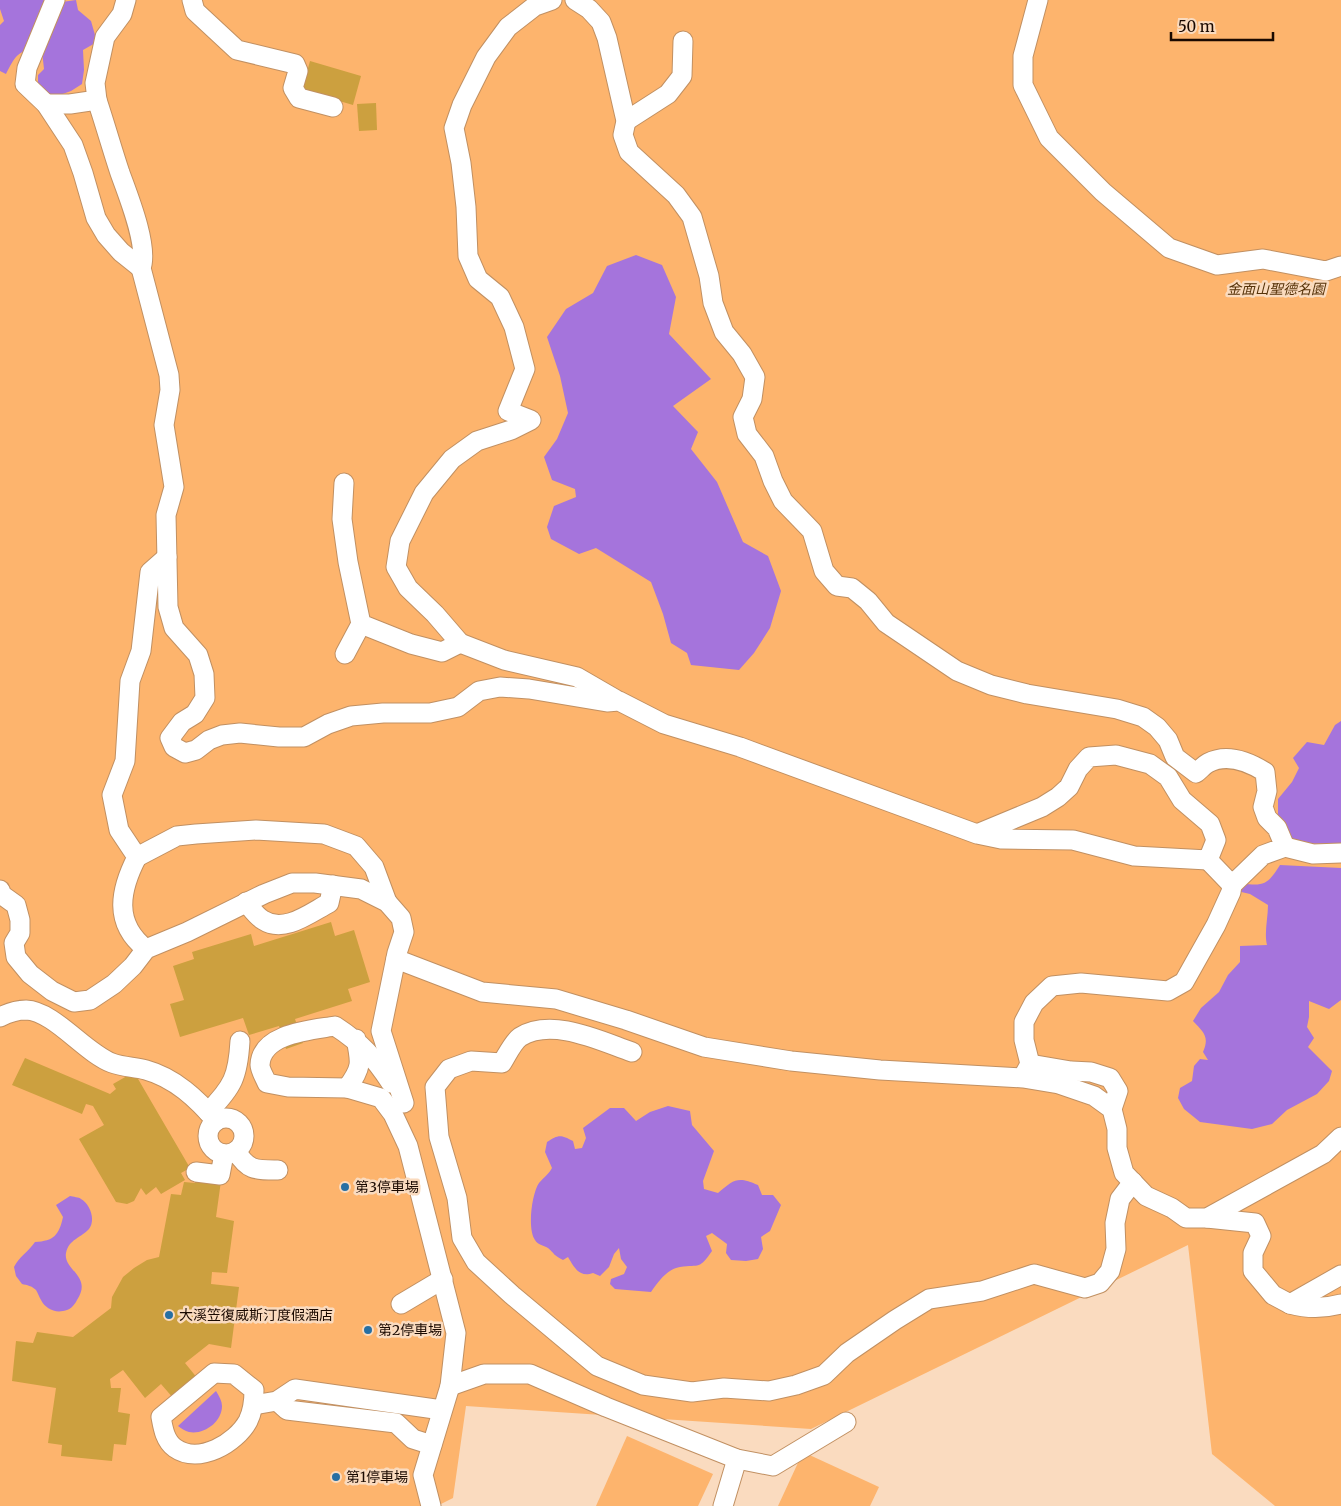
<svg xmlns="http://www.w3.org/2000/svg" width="1341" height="1506" font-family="Merriweather,'Noto Sans TC',serif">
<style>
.green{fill:#fdb46d}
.water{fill:#a574dc}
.building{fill:#cca03f}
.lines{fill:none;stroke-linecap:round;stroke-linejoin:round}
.minor-casing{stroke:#c19062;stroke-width:21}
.minor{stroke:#fff;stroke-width:19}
.poi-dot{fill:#276fa3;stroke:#fadbbf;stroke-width:2}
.labels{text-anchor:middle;stroke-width:5;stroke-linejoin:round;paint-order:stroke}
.park-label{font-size:14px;font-style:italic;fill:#563208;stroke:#fadbbf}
.poi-label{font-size:14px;fill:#1a0900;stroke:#fadbbf;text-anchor:start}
</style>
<rect width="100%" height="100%" fill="#fadbbf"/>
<!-- green -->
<g class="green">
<polygon points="0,0 1341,0 1341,1506 1275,1506 1212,1454 1188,1245 811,1429 466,1406 453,1498 437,1506 0,1506"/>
<polygon points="627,1436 713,1474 698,1506 596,1506"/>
<polygon points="803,1452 879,1487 870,1506 778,1506"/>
</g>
<!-- water -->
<g class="water">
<path d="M0,0H59L62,2L76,0L78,10L91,21L97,42L83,50L84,70L82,84L71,91L54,97L38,89V75L44,69L42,51C20,48 16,54 6,74L0,71V25L4,21L0,9Z"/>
<polygon points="636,255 662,265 676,297 669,334 711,379 673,406 698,432 691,449 717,482 743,542 768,556 781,591 770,628 754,653 739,670 691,665 687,653 671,643 663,614 651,582 596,548 579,554 551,539 547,527 554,506 576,497 575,489 552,480 544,457 557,439 568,413 560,376 547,337 566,309 593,293 607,266"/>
<path d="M1341,721V845C1325,843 1308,845 1293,841L1278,817V799L1292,782L1299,768L1293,758L1307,742L1324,745L1335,725Z"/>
<path d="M1280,865L1341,868V1000L1329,1009L1309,1001V1017L1307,1027L1314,1038L1308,1047L1332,1071L1329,1081L1317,1094L1287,1110L1272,1124L1252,1129L1200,1122L1184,1109L1178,1098L1180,1088L1192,1081L1194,1066L1200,1059L1208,1060L1203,1052C1210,1036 1203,1032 1193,1021L1201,1008L1219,992L1228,975L1240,962V946L1267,945C1264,933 1268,918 1268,905L1250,894L1237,891L1241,883C1264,887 1268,884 1280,865Z"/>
<path d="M668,1106L690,1111L692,1125L714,1151L703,1181L704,1189L718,1193C734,1179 738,1176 758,1185L762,1195H773L781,1205L770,1231L761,1237L763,1249L758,1259L746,1261L731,1260L726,1253L727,1244L712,1233L706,1236L712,1251C699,1270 700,1264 680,1267C667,1269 658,1282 651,1292L615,1289L610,1284L611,1279L624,1274L627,1267L621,1259L619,1248L614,1254L609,1267L600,1276L593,1273C579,1278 574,1267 568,1257L563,1260C553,1255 555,1254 548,1248C543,1245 538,1245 535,1240C527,1229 532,1193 539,1183C544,1177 549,1174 552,1168L545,1152L547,1142C558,1135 560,1134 573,1141L575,1149L582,1148L586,1138L583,1128L610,1108H624L636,1121L650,1112Z"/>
<path d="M70,1196C73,1197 79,1197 81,1199C90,1204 96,1220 89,1229C81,1238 69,1239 66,1253C63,1270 93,1276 77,1300C74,1306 70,1310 63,1311C54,1313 45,1308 41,1300C39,1297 38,1293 36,1290C32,1286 27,1285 22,1284L16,1276L14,1267C19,1257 28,1252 35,1242C54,1241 59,1235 63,1217L56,1205Z"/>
<path d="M216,1391C219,1396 222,1401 222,1406C222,1422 204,1435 189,1432C185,1431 181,1428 178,1426Z"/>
</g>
<!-- building -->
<g class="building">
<polygon points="310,61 361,76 353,105 302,90"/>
<polygon points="376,103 377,130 359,131 357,104"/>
<polygon points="331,922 335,936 354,930 370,982 348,989 352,1001 295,1019 303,1043 286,1049 279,1026 249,1035 243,1018 180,1037 170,1004 184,1000 173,966 194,959 192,952 251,934 254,946"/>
<polygon points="25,1058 110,1094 116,1089 113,1084 134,1072 190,1168 181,1173 185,1180 161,1194 156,1187 146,1195 141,1188 134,1201 127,1204 116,1202 79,1139 104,1125 93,1106 86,1104 82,1114 12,1085"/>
<polygon points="195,1178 221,1181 216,1217 234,1221 227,1273 212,1272 211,1284 239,1287 231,1348 209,1344 185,1363 198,1379 174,1399 161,1384 145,1398 123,1370 110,1379 111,1388 121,1388 118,1412 130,1414 126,1445 114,1444 112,1461 61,1456 62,1445 48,1443 56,1388 12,1381 16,1341 33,1343 37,1332 73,1337 111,1308 112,1297 123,1277 134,1268 147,1260 159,1257 171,1194 181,1195 184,1182 195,1183"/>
</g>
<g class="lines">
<!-- minor casing -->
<g class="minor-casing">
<g id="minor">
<polyline points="55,0 27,68 25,84 46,104 73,145 83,173 96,218 106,235 121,252 141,268"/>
<polyline points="192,0 195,11 237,50 295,64 298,71 293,88 299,98 333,107"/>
<polyline points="552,0 535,6 508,27 486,57 462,105 454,128 461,163 466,207 468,256 478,279 500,297 514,327 525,369 508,411 531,420 511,430 477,441 452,459 424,493 400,541 396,567 408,588 435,614 460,643 504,660 577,677 615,699"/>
<path d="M575,0L589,9L601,22L607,38L626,121L623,135L629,152L676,195L692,217L709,276L713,303L724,332L742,354L755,377L752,399L743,417L747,434L764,456L773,481L783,501L812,531L824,571L837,586L852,588L868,601L886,623L957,671L991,685L1027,694L1117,709L1143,717L1157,727L1168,740L1175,757L1196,773C1200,770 1204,765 1208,763C1227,753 1249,762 1265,772L1267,791L1263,807L1267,818L1277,828L1285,847L1263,855L1232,885L1208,860"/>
<polyline points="1038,0 1023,56 1023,85 1049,138 1103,192 1169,248 1217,265 1263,259 1326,271 1341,266"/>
<path d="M97,100C105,124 112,149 120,173C128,195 149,247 141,268L169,375L170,390L164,425L174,487L166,515L168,607L174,628L198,655L204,674L205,698L195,714L182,722L170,738L174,747L185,753L196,750L209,740L222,735L240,733L279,737H304L328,724L351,716L383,713H430L458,707L479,691L500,687L529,689L607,702L619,701L664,724L740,747L977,834L1042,807L1058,797L1069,787L1078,769L1089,757L1116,755L1150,764L1168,777L1182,800L1210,824L1216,840L1208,860L1134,856L1073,840L1001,839L977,834"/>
<polyline points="46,104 70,104 97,100 95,83 105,37 122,14 126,0"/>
<polyline points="626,121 668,94 682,76 683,41"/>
<polyline points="344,483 342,519 348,562 361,624 411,644 442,652 460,643"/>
<polyline points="345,654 361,624"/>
<polyline points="1285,847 1313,854 1341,853"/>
<polyline points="137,857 177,836 196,834 256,830 324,834 356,846 374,867 387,902"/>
<polyline points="0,890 2,895 16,905 20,920 20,933 14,943 16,957 30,974 52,991 74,1002 90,1000 114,984 133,966 146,949 187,932 264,894 292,883 315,883 361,889 387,902 401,918 404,932 397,953 381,1031 404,1103"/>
<path d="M246,902C251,908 256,916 263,920C284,934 310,913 329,903L333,885"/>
<path d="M146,949C113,923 120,890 137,857L119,830L112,795L125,761L130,681L141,651L150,572L167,557"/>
<polyline points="396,959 482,992 556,999 626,1020 704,1047 791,1061 880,1070 1023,1078 1059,1084 1094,1096 1112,1109 1117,1129 1117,1148 1124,1173 1146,1196 1172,1208 1186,1218 1207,1218 1323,1154 1341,1137"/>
<path d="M0,1017C8,1013 17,1010 26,1010C54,1011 85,1053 112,1063C123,1067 135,1067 146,1070C175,1078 197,1099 216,1121"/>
<path d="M356,1039C361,1063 362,1068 347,1088L288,1087L267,1083C265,1078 260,1070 260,1065C261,1033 312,1030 335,1026C361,1043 374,1057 391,1083"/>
<path d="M632,1052C600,1041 552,1017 520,1037C513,1042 507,1055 502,1063L471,1061L449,1069L435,1087L439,1137L457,1198L462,1238L476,1262L512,1295L597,1366L643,1385L692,1392L724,1388L769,1391L796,1385L824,1375L847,1353L895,1320L929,1299L982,1291L1034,1274L1085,1288L1100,1283L1110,1271L1116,1249L1115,1223L1120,1199L1133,1182"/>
<polyline points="1030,1064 1024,1040 1024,1022 1034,1003 1052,986 1081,983 1168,991 1184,982 1216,925 1231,892 1232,885"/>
<polyline points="1024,1075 1030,1064 1071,1071 1091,1072 1110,1078 1118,1091 1112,1109"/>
<polyline points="347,1088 381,1098 393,1114 408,1146 456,1333 450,1386 423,1475 431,1506"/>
<path d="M208,1112C233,1087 238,1076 240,1041"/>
<circle cx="226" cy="1136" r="18"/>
<path d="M236,1151C248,1171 256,1170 278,1170"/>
<polyline points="196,1172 220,1175 224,1154"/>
<polyline points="1207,1218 1255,1223 1261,1236 1253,1253 1253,1271 1273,1295 1290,1304 1341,1275"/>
<polyline points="401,1304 443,1279"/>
<path d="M1290,1304C1308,1309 1323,1309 1341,1304"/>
<path d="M214,1373L234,1374L254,1390C254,1400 253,1411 248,1421C236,1443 199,1465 175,1448C165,1441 163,1428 161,1417Z"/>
<polyline points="450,1386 484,1374 530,1374 606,1407 737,1459 773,1466 846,1422"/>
<polyline points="277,1401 287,1410 396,1423 413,1439 432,1445"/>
<polyline points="254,1405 277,1401 295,1389 442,1410"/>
<polyline points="723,1506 737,1459"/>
</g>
</g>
<!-- minor -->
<use href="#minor" class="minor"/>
</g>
<!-- markers -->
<g class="poi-dot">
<circle cx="345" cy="1187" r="5"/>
<circle cx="169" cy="1315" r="5"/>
<circle cx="368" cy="1330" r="5"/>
<circle cx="336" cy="1477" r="5"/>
</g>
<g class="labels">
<!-- park labels -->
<g class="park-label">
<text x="1276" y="294">金面山聖德名園</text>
</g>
<!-- poi labels -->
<g class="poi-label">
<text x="355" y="1192">第3停車場</text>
<text x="179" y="1320">大溪笠復威斯汀度假酒店</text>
<text x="378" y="1335">第2停車場</text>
<text x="346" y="1482">第1停車場</text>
</g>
</g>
<!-- scale -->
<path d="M1171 32v8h102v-8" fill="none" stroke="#1a0900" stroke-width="2.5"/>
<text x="1178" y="32" font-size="15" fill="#1a0900" stroke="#fadbbf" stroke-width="4" paint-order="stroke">50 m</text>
</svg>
